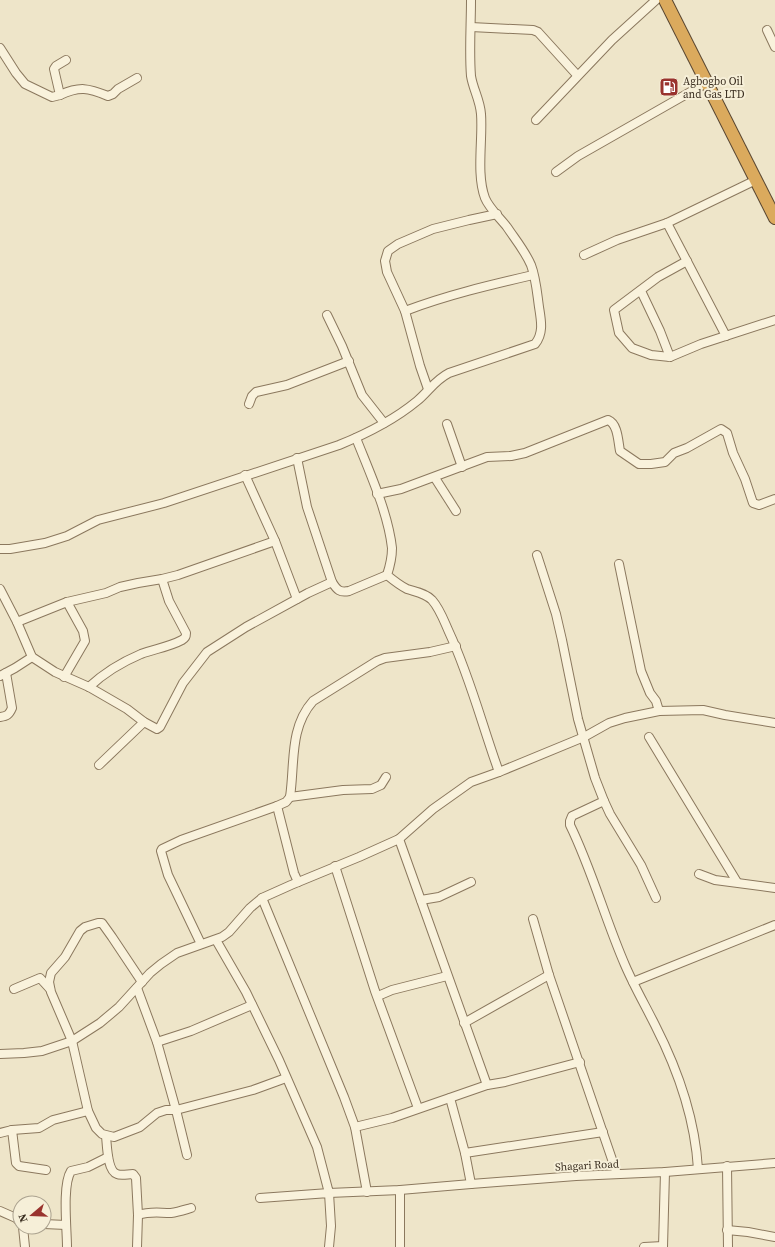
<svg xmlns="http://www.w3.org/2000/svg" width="775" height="1247" font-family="'Source Serif 4',serif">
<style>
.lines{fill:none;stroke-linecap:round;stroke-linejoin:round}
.minor-casing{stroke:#8b785e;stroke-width:10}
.highway-casing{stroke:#594631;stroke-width:14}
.minor{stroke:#f9f2dc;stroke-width:8}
.highway{stroke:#dbaa5d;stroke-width:12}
.labels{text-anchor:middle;stroke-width:4;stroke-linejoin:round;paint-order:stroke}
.poi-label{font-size:11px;fill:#3b2f21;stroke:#f6efd8;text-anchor:start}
.street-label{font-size:11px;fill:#3b2f21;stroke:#f6efd8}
</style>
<rect width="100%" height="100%" fill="#eee5c9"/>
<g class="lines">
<!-- minor casing -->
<g class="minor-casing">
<g id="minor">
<polyline points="471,27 533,30 538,32 577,75"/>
<polyline points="767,30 775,47"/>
<polyline points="0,48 16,73 25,84 52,97 60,95 54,69 56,66 66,60"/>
<path d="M60,95C80,86 88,88 108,96L113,94L118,89L137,78"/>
<polyline points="536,120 612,40 656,0"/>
<polyline points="556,172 578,156 706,83"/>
<polyline points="667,223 726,336"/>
<polyline points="584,255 617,240 667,223 756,180"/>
<polyline points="687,261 658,277 614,310 619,333 632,348 651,355 670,357 701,344 775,320"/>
<polyline points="641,291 660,331 670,357"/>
<path d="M405,311C447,295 490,285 533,275"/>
<polyline points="327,315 342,346 362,395 384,423"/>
<polyline points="428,389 420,366 405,311 387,272 385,261 388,251 398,244 433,229 469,220 497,214"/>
<polyline points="249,404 252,396 256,392 287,385 349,361"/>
<polyline points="447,424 462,467"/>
<path d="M356,438C369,471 388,512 392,548C392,557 390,566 387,575C393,580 399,585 407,589C416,592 425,593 432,600C440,609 444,621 449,632C470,677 482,725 499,772"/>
<path d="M297,458L307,507L332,582C337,590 340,593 349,591L387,575"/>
<polyline points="245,475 275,541 297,599"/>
<polyline points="435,478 456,511"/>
<path d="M377,494L401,489L487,457L511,456L525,453L608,420C618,424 618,441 620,451L639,464H651L665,462L674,453L687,448L721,429L727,433L733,453L745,479L753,503L759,505L775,499"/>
<path d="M0,549H10L45,543L67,536L98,520L164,503L339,445C366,434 394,420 417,401C428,392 435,380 449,373L535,344C544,333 541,320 539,307C537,293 536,278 531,265C525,251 515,239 507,227C500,218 489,208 485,198C476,174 483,139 481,114C480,100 473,89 471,76C469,51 471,25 471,0"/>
<polyline points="537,555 556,614 562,640 578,719 595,778 604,801 610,814 641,865 656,898"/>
<polyline points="619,564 641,671 650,693 656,701 659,711"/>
<polyline points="0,589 17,622 32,657 55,672 89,687 127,709 144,722 157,729 160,727 183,683 207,652 246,627 308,593 332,582"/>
<polyline points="17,622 67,602 106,593 120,587 138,583 162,579 178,575 275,541"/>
<polyline points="0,676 15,668 32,657"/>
<polyline points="64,677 85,641 83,631 67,602"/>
<path d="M89,687C104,673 122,662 141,654C154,649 169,647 182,640C185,638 186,637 186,633L169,601L162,579"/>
<path d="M0,717C7,716 9,715 12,708L6,673"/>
<polyline points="649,737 737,882"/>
<polyline points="99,765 144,722"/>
<polyline points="290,797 343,790 372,789 381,785 386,777"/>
<path d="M604,801L572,816L570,821V825C592,870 605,919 625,965C634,986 645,1005 655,1025C678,1070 695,1118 698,1169"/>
<polyline points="399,839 487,1085"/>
<polyline points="335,866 375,991 418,1108"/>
<polyline points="699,874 715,880 775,888"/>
<path d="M298,882L294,873L277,806L286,802L290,797C295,764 289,728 313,701L377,661L385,658L430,652L456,646"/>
<polyline points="262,898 344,1097 355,1127 367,1192"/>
<polyline points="421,900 439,897 471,882"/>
<polyline points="533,919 549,975 617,1174"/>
<polyline points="216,940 246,992 279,1060 317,1147 329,1193 400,1190 471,1184 576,1176 665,1172 775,1163"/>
<polyline points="201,944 168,875 161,851 162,849 181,840 277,806"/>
<polyline points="142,982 112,937 102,923 98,923 85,927 80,931 65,957 51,973 49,982 51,992 72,1041 88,1111 96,1128 102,1134 114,1137 140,1127 157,1113 166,1110 176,1110 253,1090 286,1078"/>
<polyline points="633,982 775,925"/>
<polyline points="137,988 157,1042 176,1110 187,1155"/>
<polyline points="14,989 40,978 50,989"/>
<polyline points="378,996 392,990 447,976"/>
<polyline points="464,1023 549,975"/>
<polyline points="157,1042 191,1031 252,1005"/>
<polyline points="0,1054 24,1053 42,1051 72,1041 100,1023 119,1007 150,973 161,964 177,953 222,937 229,932 250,908 262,898 291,885 359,857 399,839 433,809 471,782 499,772 584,737 609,723 625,718 659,711 703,710 725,715 775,723"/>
<polyline points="450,1098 465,1153 471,1184"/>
<polyline points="355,1127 392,1118 487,1085 505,1082 580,1062"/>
<polyline points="12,1130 16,1163 19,1166 46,1170"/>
<polyline points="0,1133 12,1130 39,1128 53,1120 88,1111"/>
<path d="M106,1136C107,1144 107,1171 117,1174C121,1176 128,1174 133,1174L136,1178L138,1215L137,1247"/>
<polyline points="465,1153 603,1132"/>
<polyline points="727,1166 728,1247"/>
<polyline points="260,1198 329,1193 331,1226 329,1247"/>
<polyline points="0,1211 16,1218 20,1222"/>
<path d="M138,1215C151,1211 158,1213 171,1213C178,1212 184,1210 191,1208"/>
<polyline points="44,1224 66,1225"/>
<polyline points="23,1227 25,1247"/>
<polyline points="727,1230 748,1232 775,1237"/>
<path d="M67,1247C67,1229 62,1185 71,1171L88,1167L108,1157"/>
<polyline points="400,1247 400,1190"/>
<polyline points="644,1247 663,1246"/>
<polyline points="663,1247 665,1172"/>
</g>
</g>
<!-- highway casing -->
<g class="highway-casing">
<polyline id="highway" points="665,0 775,218"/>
</g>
<!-- minor -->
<use href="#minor" class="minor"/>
<!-- highway -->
<use href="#highway" class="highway"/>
</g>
<!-- icons -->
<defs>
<g id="fuel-square" transform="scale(1)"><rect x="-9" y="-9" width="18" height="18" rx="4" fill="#99332e" stroke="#f6efd8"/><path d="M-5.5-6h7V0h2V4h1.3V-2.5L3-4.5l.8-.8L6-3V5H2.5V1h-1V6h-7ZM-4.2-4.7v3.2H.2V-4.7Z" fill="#fff"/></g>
</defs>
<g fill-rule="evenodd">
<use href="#fuel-square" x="669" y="87"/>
</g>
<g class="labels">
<!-- poi labels -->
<g class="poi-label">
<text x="683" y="85">Agbogbo Oil<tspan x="683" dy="13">and Gas LTD</tspan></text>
</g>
<!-- street labels -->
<g class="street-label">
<text transform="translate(587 1165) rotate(-3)" y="4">Shagari Road</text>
</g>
</g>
<!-- north arrow -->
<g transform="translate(32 1215) rotate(251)"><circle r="19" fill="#f6efd8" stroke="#aba28f"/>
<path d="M0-3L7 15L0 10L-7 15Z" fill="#99332e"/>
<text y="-6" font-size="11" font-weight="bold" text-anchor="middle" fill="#3b2f21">N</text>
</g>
</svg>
